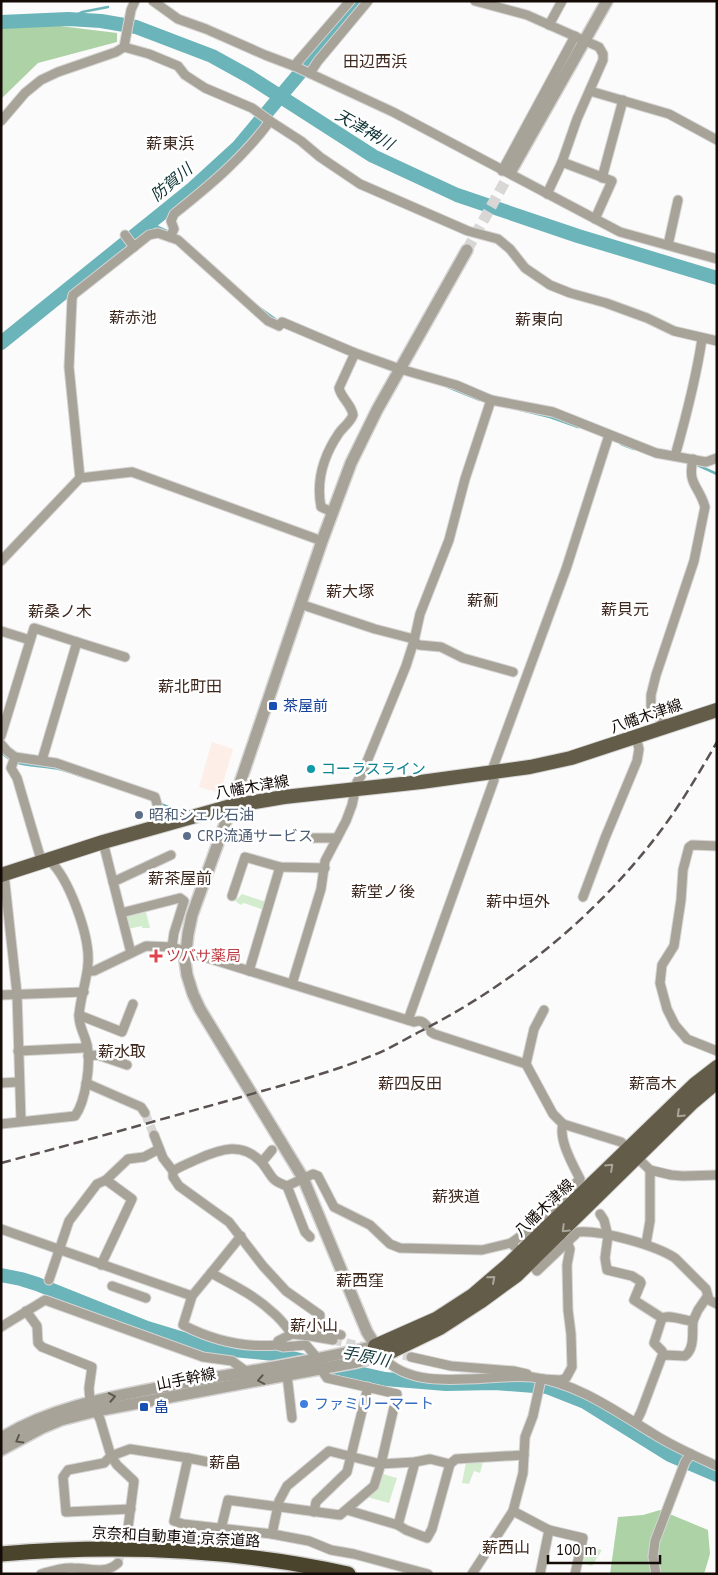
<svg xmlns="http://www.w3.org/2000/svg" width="718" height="1575" font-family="'PT Sans','Noto Sans JP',sans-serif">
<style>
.built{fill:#fdeee7}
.green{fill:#d3ecce}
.forest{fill:#acd2a5}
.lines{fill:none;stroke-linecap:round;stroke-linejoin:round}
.stream{stroke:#6bb4ba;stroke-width:2.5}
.river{stroke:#6bb4ba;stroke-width:14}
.minor-tunnel{stroke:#d8d7d6;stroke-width:9;stroke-dasharray:9 4.5;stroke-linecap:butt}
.tertiary-tunnel{stroke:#d8d7d6;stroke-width:11;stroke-dasharray:11 5.5;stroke-linecap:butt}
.minor-casing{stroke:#d6d5d4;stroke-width:11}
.tertiary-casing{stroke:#d6d5d4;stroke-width:14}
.primary-casing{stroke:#d6d5d4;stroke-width:16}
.motorway-casing{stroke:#d6d5d4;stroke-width:18}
.minor{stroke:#a7a398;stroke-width:9}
.tertiary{stroke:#a7a398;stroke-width:11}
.primary{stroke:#625c49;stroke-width:14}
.motorway{stroke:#4a442d;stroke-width:15}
.rail{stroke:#5a5351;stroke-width:2.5;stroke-dasharray:10 5;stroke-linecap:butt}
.oneway{stroke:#a9a59b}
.oneway2{stroke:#5e5750}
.transit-dot{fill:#1a4fb4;stroke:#fff;stroke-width:2}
.culture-dot{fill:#0f9aa8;stroke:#fff;stroke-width:2}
.service-dot{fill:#5c6f8a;stroke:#fff;stroke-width:2}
.health-dot{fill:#e0444e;stroke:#fff;stroke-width:2}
.shop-dot{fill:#3f7fe0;stroke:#fff;stroke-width:2}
.labels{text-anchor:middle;stroke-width:5;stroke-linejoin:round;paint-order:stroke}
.transit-label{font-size:15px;fill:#164399;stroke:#fff;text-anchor:start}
.street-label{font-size:15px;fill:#140b07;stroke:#fff}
.culture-label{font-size:15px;fill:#0d838f;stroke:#fff;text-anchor:start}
.service-label{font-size:15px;fill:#4e5e75;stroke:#fff;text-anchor:start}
.health-label{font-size:15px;fill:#be3a42;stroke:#fff;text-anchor:start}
.shop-label{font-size:15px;fill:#366cbe;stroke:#fff;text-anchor:start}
.neighbourhood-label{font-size:16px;fill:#3e291f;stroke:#fff}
.water-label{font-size:16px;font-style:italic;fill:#0c3134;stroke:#fff}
</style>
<rect width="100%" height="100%" fill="#fbfbfb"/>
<!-- built -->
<polygon class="built" points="212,742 233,749 220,793 199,787"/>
<!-- green -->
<g class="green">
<polygon points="242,894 266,902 264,910 244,903 241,905 235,901"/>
<polygon points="146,912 150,928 142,928 142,926 128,929 126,920 129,915"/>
<polygon points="466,1462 483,1462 480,1473 474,1471 469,1484 462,1483"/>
<polygon points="383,1474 397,1478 389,1503 367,1497 378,1487"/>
<polygon points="587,1547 602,1550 592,1566 583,1564"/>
</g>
<!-- forest -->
<g class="forest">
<polygon points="1,25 60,26 117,33 117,42 38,63 1,99"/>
<polygon points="660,1510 708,1530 710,1554 704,1574 610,1574 618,1517 643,1515"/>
</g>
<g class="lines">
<!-- stream -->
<g class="stream">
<polyline points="68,19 82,12 108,7"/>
<polyline points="149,223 169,232"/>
<polyline points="257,306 275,319"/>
<polyline points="448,387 480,400"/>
<polyline points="521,410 550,417 578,427"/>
<polyline points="621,444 634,449"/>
<polyline points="695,464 717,474"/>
<path d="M1,752C16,768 32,764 53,768C64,769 76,775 87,778"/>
<polyline points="161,804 175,810"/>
</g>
<!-- river -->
<g class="river">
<polyline points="1,22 68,19 101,21 136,27 212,56 250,77 373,156 457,195 578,236 717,278"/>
<polyline points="1,343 192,189 238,147 360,1"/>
<polyline points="1,1275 21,1279 37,1284 147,1328 213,1348 274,1354 385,1379 446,1384 495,1383 547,1387 585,1402 670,1455 717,1475"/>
</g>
<!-- minor-tunnel -->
<g class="minor-tunnel">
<polyline points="145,1113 154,1135"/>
<polyline points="333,1340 365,1347"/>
<polyline points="390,1352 411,1357"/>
<polyline points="118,1563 128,1528"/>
</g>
<!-- tertiary-tunnel -->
<polyline class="tertiary-tunnel" points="467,250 512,169"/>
<!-- minor casing -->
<g class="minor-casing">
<g id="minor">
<polyline points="153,1 178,19 206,29 265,55 294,66 393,112 620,232 717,259"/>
<polyline points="475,1 527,15 599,47 603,54 603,60 577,119 562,162 547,194"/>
<polyline points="549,25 562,1"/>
<polyline points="124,47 131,10 135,1"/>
<polyline points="294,66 350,1"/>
<polyline points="310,73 318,61 368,1"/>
<polyline points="590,91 669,114 717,140"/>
<polyline points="1,121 25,93 41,80 58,72 116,52 124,47 149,54 178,66 185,75 205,88 252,108 270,121"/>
<polyline points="562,162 612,181 595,219"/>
<polyline points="502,171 575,36"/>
<polyline points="602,178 623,100"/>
<polyline points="125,235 134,247"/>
<path d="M170,237L174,229L171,221L174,214C209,186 243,158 270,121L301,141L320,157L360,184L468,231L498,239L510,249L525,268L550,285L570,293L606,303L647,318L674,331L717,341"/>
<polyline points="668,245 678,200"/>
<path d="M675,456C686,417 696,379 702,339"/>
<polyline points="80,478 69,367 72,299 73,295 149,235 158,233 178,240 268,321 279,326 282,322 355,353 400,369 456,385 491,400 553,412 656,453 706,462 717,458"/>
<path d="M332,512L321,507C316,481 324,455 339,433C343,427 350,423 353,415C352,405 341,398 339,388L355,353"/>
<polyline points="1,561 80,478 132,472 322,541"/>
<polyline points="300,604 375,629 410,638 419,645 441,647 463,658 513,672"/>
<polyline points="1,631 30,640"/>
<polyline points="77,642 125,657"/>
<path d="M666,726L651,707V695L656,675L694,561L705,507C699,485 687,485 693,459"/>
<polyline points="1,736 34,628 77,642 42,760"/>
<polyline points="1,744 7,751 15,757 56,763 155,797 163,825"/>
<polyline points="15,757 11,768 17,778 42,863"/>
<polyline points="313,838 337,838"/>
<polyline points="103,842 131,953"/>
<polyline points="717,846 692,845 689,847 683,870 681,900 674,946 662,965 660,983 667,1009 675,1025 687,1039 717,1051"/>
<polyline points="4,874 17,994 21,1121"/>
<polyline points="113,882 171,855"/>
<polyline points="232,896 245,857 280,867 325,868"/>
<polyline points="583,897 605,838 637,761 639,749 636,737"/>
<polyline points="121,913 180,898 184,901 174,933 172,947"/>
<path d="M88,971H94L146,946L172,947L414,1022C420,1020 423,1021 427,1026"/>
<polyline points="249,971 280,867"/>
<polyline points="292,984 321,889 325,861 346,821 352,805 357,782 361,776 406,666 414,641 420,614 449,540 465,479 491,400"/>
<polyline points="1,995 84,992"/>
<polyline points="79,1015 122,1032 133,1004"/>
<polyline points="408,1020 494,780 491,773 566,569 609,435"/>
<polyline points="431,1032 434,1034 526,1064 553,1114 563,1124 621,1142 650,1170 671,1175 683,1176 717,1175"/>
<polyline points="18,1051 82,1048 87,1045"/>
<polyline points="88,1056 98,1055 127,1065"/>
<polyline points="526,1064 534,1029 544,1010"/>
<polyline points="1,1083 19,1082"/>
<polyline points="86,1083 141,1107 145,1113"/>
<path d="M1,1124L75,1116C86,1101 91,1063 87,1045C85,1035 79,1027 79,1016C80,998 87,981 88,963C90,936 69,878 49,860"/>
<path d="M154,1135L163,1158L173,1171C181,1166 189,1163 198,1159C220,1149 243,1141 262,1163C273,1176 269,1180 287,1186L313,1174L318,1176L334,1207L370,1225L390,1244L400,1248L482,1250L511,1243L514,1246"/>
<polyline points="262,1162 272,1150"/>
<polyline points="173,1171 173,1177 179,1186 229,1222 263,1266 286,1291 320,1315 318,1337 330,1333 341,1335"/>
<polyline points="287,1186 305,1232 310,1237"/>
<path d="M600,1214L604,1220L608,1236L605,1258L607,1270L632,1276L640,1281L641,1283L634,1300L662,1318C671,1314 683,1321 693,1321C692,1333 695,1348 685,1356L665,1355L662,1356L641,1412L636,1422"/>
<path d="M1,1229L192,1296L211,1273C231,1284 254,1295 271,1311C279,1317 286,1326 292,1334L278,1341L277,1345L283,1347L306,1345L318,1359"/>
<path d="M511,1243L525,1233L580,1179C573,1165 558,1139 563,1124"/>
<polyline points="646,1244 650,1221 650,1170"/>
<polyline points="101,1265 132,1199 106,1180"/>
<path d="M534,1267L537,1271L578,1232C601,1230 655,1245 675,1258L706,1289L709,1300L717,1304"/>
<polyline points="211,1273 241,1236"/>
<polyline points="49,1280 69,1221 97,1184 106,1180 128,1159 144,1157 159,1149"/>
<polyline points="112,1286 146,1298"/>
<path d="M192,1296L183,1325C212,1340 243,1348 277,1345"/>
<polyline points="26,1311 37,1326 38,1343 42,1347 92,1367 89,1388 90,1401 100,1419 111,1456 117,1465 134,1481 128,1528"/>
<polyline points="662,1318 654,1343 662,1351 663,1356"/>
<polyline points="693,1321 698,1310 707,1297"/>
<polyline points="1,1327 45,1300 203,1357 232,1361 247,1372"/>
<polyline points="292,1334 310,1336 333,1340"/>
<path d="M382,1356C414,1395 487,1373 532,1377C577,1383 614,1410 652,1433C672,1446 695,1456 717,1466"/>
<polyline points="411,1357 451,1366 514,1371 527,1374"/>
<polyline points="287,1375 292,1418"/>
<polyline points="188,1458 219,1464"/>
<polyline points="131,1509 66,1512 63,1477 68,1470 104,1463 111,1456 130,1449 188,1458 174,1521 183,1524 272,1534 309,1541 331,1550 354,1554 428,1574"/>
<polyline points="347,1510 398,1525 406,1530 427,1538 432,1529 450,1464 456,1459 524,1455"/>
<polyline points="513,1511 549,1530 583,1538 575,1574"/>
<polyline points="314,1512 316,1502 347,1472 368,1387"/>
<polyline points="398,1525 415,1462"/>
<polyline points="221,1529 228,1500 340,1515 374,1486 381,1464 415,1462 430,1459 450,1464"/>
<polyline points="272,1534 279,1501 287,1486 329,1451 381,1464 397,1394 327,1378 320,1368"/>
<path d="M41,1574C51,1571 62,1567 73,1568C90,1568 105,1575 118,1563"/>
<polyline points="472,1574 513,1511 523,1473 525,1437 533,1416 541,1379 561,1380 566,1378 572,1367 571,1334 568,1310 567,1265 570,1249 567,1242"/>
<polyline points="540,1574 549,1530"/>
<polyline points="656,1574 653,1557 655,1541 685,1462 691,1454"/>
</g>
</g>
<!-- tertiary casing -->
<g class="tertiary-casing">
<g id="tertiary">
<polyline points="512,169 607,1"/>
<path d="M1,1438C55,1405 117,1396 178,1384C244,1372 310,1362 375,1346"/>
<polyline points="1,1450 42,1428 61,1420 96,1411 357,1362 382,1356 367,1332 303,1178 200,1009 193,994 187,975 185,961 188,934 192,915 242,777 322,541 351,463 377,410 467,250"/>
</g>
</g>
<!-- primary casing -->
<g class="primary-casing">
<g id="primary">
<polyline points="1,875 103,842 231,806 284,797 421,782 530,767 571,758 717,710"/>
<polyline points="375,1346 436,1319 473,1295 508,1265 695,1084 717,1067"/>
<polyline points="382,1356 440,1328 480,1302 517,1275 693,1102 717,1082"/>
</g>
</g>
<!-- motorway casing -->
<g class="motorway-casing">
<path id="motorway" d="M1,1554C117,1544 235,1549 348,1574"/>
</g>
<!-- minor -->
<use href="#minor" class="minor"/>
<!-- tertiary -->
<use href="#tertiary" class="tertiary"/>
<!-- primary -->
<use href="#primary" class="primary"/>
<!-- motorway -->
<use href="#motorway" class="motorway"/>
<!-- rail -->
<path class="rail" d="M1,1163C77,1143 152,1122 227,1101C275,1087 325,1075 371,1056C388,1050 405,1039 421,1031C514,983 596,916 659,833C681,804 699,773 717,742"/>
</g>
<!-- one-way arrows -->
<defs><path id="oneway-chevron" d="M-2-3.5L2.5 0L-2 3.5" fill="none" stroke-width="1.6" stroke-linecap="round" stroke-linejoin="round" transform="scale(1.25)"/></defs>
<g class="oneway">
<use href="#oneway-chevron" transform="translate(680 1114) rotate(136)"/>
<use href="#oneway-chevron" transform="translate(610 1167) rotate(-43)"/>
<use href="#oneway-chevron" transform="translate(565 1229) rotate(136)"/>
<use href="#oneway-chevron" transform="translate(492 1279) rotate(-41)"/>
</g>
<g class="oneway2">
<use href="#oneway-chevron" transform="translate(261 1380) rotate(169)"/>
<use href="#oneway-chevron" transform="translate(112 1397) rotate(-11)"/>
<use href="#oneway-chevron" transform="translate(19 1440) rotate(150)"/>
</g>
<!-- markers -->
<g class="transit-dot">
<rect x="268" y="701" width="10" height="10" rx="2.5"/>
<rect x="139" y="1402" width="10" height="10" rx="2.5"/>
</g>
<circle class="culture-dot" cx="311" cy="769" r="5"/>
<g class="service-dot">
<circle cx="139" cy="815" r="5"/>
<circle cx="187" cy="836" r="5"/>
</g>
<path class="health-dot" d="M153.5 948.5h5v5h5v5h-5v5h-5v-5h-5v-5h5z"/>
<circle class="shop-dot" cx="304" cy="1404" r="5"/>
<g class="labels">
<!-- transit labels -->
<g class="transit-label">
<text x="283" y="711">茶屋前</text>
<text x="154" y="1412">畠</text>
</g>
<!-- street labels -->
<g class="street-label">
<text transform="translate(646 716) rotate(-19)" y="5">八幡木津線</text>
<text transform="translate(252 787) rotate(-10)" y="5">八幡木津線</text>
<text transform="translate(544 1208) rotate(-44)" y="5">八幡木津線</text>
<text transform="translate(186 1379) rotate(-11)" y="5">山手幹線</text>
<text transform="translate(176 1537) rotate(3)" y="5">京奈和自動車道;京奈道路</text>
</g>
<!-- culture labels -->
<g class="culture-label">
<text x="321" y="774">コーラスライン</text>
</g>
<!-- service labels -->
<g class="service-label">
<text x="149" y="820">昭和シェル石油</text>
<text x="197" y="841">CRP流通サービス</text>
</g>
<!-- health labels -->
<g class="health-label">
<text x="166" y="961">ツバサ薬局</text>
</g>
<!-- shop labels -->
<g class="shop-label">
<text x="314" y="1409">ファミリーマート</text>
</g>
<!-- neighbourhood labels -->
<g class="neighbourhood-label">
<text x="375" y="67">田辺西浜</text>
<text x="170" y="149">薪東浜</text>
<text x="133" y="323">薪赤池</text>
<text x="539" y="325">薪東向</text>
<text x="350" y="597">薪大塚</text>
<text x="483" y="606">薪薊</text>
<text x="625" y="615">薪貝元</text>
<text x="60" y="617">薪桑ノ木</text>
<text x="190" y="692">薪北町田</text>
<text x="180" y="884">薪茶屋前</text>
<text x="383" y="897">薪堂ノ後</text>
<text x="518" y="907">薪中垣外</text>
<text x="122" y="1057">薪水取</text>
<text x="410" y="1089">薪四反田</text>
<text x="653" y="1089">薪高木</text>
<text x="456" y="1202">薪狭道</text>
<text x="360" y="1286">薪西窪</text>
<text x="314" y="1331">薪小山</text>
<text x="225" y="1468">薪畠</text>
<text x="506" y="1553">薪西山</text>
</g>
<!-- water labels -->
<g class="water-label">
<text transform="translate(365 129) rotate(30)" y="6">天津神川</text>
<text transform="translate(171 182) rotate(-40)" y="6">防賀川</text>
<text transform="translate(366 1356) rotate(11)" y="6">手原川</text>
</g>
</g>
<!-- border -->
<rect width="718" height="1575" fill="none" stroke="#140b07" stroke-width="5"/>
<!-- scale -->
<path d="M548 1555v8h112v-8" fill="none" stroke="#140b07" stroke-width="2.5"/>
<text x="556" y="1555" font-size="15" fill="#140b07" stroke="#ffffff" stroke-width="4" paint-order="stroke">100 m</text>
</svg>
